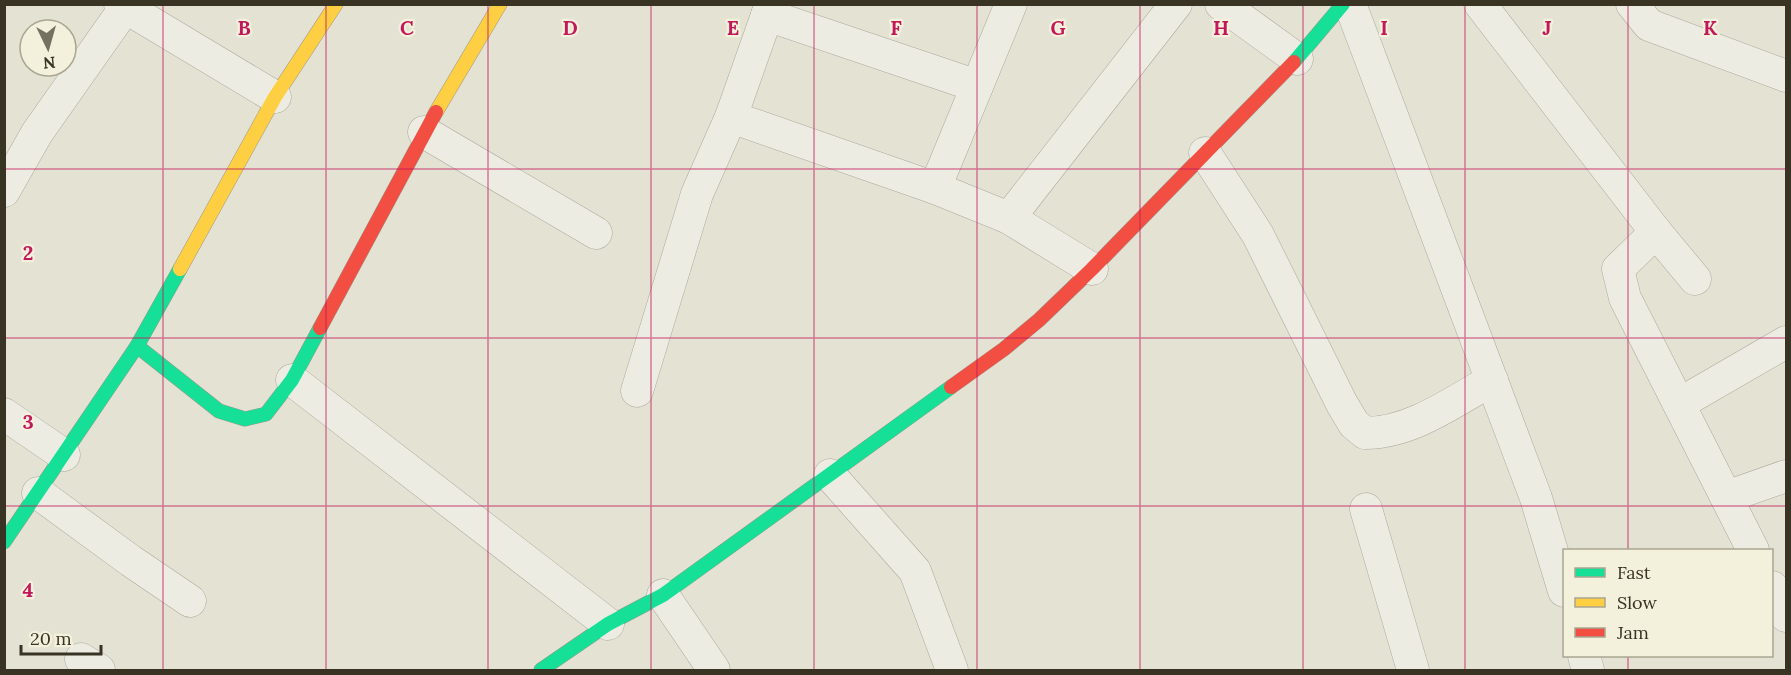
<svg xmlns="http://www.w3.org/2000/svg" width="1791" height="675" font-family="Lora,serif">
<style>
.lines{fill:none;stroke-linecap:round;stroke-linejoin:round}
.street-casing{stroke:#aaa89b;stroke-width:33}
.fast-casing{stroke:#9a978b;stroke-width:15}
.slow-casing{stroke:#9a978b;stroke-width:15}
.jam-casing{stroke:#9a978b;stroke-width:15}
.street{stroke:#edece3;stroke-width:32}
.fast{stroke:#16e098;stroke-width:14}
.slow{stroke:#ffcf43;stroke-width:14}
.jam{stroke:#f24e42;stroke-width:14}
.grid{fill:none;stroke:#c2185b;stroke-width:1.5;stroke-opacity:0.55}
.grid-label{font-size:20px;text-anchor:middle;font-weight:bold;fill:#c2185b;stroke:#f3f1db;stroke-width:4.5;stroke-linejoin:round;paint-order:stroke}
</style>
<rect width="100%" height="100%" fill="#e4e3d3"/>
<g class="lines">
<!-- street casing -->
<g class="street-casing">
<g id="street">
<polyline points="120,4 275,97"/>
<polyline points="1221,4 1297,59"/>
<polyline points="1350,4 1536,498 1564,591"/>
<polyline points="1480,4 1656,232 1695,279"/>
<polyline points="1632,4 1649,25 1786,76"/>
<polyline points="767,15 977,86"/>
<polyline points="731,117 935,188 1009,218 1092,269"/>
<polyline points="424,132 596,233"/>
<path d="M1205,153L1258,235L1342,404L1354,424L1365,433C1411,433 1453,402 1492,380"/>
<polyline points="935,188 1011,4"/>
<polyline points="4,191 37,133 125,8"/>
<polyline points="1009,218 1176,4"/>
<polyline points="1656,232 1618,269 1625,298 1753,550"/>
<polyline points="292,380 608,624"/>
<polyline points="637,391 697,194 731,117 771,4"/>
<polyline points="1679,404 1786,342"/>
<polyline points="4,414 64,455"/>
<polyline points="830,475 915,571 952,670"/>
<polyline points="38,493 131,561 190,601"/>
<polyline points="1726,497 1786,476"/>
<polyline points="1366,509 1413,670"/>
<polyline points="1772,587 1786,616"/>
<polyline points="663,595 714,670"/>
<polyline points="1584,656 1588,670"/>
<polyline points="81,659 99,670"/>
</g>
</g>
<!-- fast casing -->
<g class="fast-casing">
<g id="fast">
<polyline points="1294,62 1343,4"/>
<polyline points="137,346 219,411 245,419 266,414 292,380 320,328"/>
<polyline points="4,542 137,346 180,269"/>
<polyline points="541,670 608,624 663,595 951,387"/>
</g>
</g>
<!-- slow casing -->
<g class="slow-casing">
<g id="slow">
<polyline points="436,112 500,4"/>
<polyline points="180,269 275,97 336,4"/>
</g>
</g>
<!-- jam casing -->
<g class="jam-casing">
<g id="jam">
<polyline points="320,328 436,112"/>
<polyline points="951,387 1004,349 1039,320 1092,269 1294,62"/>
</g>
</g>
<!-- street -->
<use href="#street" class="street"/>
<!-- fast -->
<use href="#fast" class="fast"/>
<!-- slow -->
<use href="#slow" class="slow"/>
<!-- jam -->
<use href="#jam" class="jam"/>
</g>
<!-- grid -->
<path class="grid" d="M163,4V670M326,4V670M488,4V670M651,4V670M814,4V670M977,4V670M1140,4V670M1303,4V670M1465,4V670M1628,4V550M4,169H1786M4,338H1786M4,506H1786M1628,656V670"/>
<g class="grid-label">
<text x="244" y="35">B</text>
<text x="407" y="35">C</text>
<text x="570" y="35">D</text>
<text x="733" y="35">E</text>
<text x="896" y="35">F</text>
<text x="1058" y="35">G</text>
<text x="1221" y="35">H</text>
<text x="1384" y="35">I</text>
<text x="1547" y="35">J</text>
<text x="1710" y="35">K</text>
<text x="28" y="260">2</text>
<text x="28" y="429">3</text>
<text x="28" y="597">4</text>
</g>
<!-- border -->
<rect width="1791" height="675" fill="none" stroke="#393323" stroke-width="12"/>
<!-- legend -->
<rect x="1563" y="549" width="210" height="108" fill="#f3f1db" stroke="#a9a591" stroke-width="1.5"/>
<rect x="1575" y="568" width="30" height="9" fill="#16e098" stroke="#a9a591" stroke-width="1.5"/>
<text x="1617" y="579" font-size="18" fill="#393323">Fast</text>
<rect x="1575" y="598" width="30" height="9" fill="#ffcf43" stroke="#a9a591" stroke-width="1.5"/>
<text x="1617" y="609" font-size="18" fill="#393323">Slow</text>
<rect x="1575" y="628" width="30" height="9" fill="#f24e42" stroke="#a9a591" stroke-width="1.5"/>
<text x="1617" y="639" font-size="18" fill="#393323">Jam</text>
<!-- north arrow -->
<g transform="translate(48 48) rotate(175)"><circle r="28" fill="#f3f1db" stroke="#a9a591" stroke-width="1.5"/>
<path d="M0-4.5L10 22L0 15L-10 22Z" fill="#757161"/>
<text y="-9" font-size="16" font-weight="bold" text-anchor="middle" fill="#393323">N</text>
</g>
<!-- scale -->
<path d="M21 645v9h80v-9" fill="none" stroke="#393323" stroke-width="3"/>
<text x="30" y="645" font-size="18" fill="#393323" stroke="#f3f1db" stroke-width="4.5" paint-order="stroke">20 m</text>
</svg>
